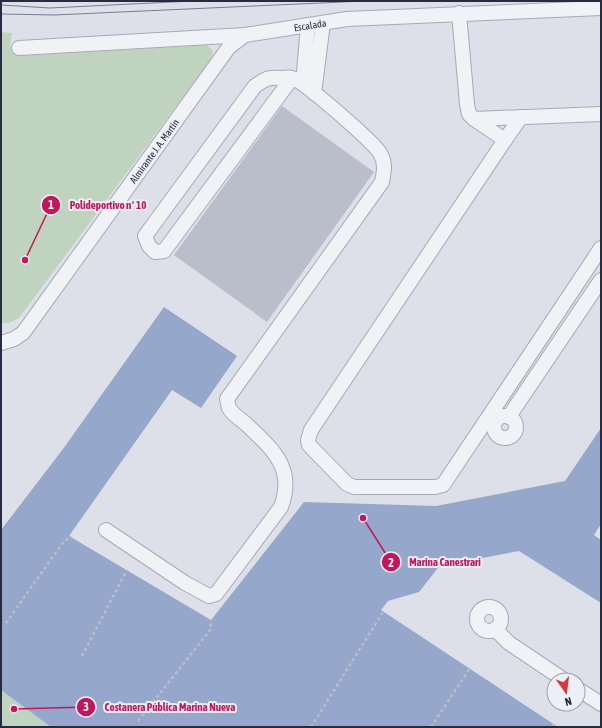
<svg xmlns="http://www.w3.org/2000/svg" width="602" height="728" font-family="'Asap Condensed',sans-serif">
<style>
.green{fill:#c0d3be}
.water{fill:#95a7cb}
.building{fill:#babecb}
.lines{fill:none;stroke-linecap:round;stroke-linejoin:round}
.minor-casing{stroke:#a6aab6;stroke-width:16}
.path{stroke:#bbbec7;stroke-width:2.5;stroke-dasharray:3 3;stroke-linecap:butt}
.minor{stroke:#f0f2f6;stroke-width:14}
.tram{stroke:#767c93;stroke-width:1}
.labels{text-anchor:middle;stroke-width:4;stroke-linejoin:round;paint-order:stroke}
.street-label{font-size:10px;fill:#262b40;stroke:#edeff6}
.leader{fill:none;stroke:#c2185b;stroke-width:1.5}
.callout-dot{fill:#c2185b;stroke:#edeff6;stroke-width:1.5}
.mark-label{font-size:12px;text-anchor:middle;font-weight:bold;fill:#fff}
.callout-label{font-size:11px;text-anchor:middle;font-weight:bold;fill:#c2185b;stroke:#edeff6;stroke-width:4;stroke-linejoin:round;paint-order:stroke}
</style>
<rect width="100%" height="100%" fill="#dde0e8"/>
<!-- green -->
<g class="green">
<polygon points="1,32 12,33 10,46 12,53 18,56 207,45 213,51 211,59 19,318 9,323 1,323"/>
<polygon points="1,690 51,727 1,727"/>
</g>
<!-- water -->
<polygon class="water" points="164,307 237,356 201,408 172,390 69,536 211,620 304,502 436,506 565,481 601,428 601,524 594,535 601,540 601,603 519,551 462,562 441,564 419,592 388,601 381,610 558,727 51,727 1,690 1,530 63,449"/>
<!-- building -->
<polygon class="building" points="282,106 374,172 267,322 174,255"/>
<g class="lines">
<!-- minor casing -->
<g class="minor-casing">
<g id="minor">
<polyline points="459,13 467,104 469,114 474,119 601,114"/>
<polyline points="19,48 245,35 347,19 601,8"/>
<polyline points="303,84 308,25"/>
<polyline points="314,93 323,23"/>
<polyline points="474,119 505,140 521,117"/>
<polyline points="505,140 311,430 308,440 309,445 347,484 354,487 435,487 443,485 601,248"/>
<polyline points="1,343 14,339 23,333 229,47 245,35"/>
<circle cx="505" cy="427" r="11"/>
<polyline points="509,417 514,409 601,280"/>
<path d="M106,530L185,583L209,596L216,594L281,507C296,467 271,448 245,423C240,419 232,414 229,408C228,406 228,402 227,399L382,182C384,172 386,163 380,153C373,142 304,81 292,78C289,77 285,78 283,78C268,77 267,78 255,86L145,236L149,246L155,252L164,251L292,78"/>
<circle cx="489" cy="619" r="12"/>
<polyline points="495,629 509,643 564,680"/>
<polyline points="578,689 601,704"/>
</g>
</g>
<!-- path -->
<g class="path">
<polyline points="6,623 64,541 72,537"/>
<polyline points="82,656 127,570"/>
<polyline points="138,721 211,629 211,620"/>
<polyline points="311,727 383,612"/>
<polyline points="431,727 470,668"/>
<polyline points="552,727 554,724"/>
</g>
<!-- minor -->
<use href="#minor" class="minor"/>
<!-- tram -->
<g class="tram">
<polyline points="1,5 50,8 193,1"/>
<polyline points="1,14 54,15 365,1"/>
</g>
</g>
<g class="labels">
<!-- street labels -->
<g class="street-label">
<text transform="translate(310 25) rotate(-9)" y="4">Escalada</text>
<text transform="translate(154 151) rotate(-54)" y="4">Almirante J. A. Martín</text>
</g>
</g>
<!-- callouts -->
<path class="leader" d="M25 260L51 205M363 518L391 562M14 709L86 707"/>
<g class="callout-dot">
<circle cx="25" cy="260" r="4"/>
<circle cx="363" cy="518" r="4"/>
<circle cx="14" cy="709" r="4"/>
<circle cx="51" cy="205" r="10"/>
<circle cx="391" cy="562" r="10"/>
<circle cx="86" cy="707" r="10"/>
</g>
<g class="mark-label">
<text x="51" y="209">1</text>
<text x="391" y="567">2</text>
<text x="86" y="711">3</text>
</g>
<g class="callout-label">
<text x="108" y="209">Polideportivo n° 10</text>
<text x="445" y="566">Marina Canestrari</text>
<text x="170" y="711">Costanera Pública Marina Nueva</text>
</g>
<!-- border -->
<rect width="602" height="728" fill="none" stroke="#262b40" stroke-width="4"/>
<!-- north arrow -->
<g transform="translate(566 692) rotate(166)"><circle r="19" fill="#edeff6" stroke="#9da1ad"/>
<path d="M0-3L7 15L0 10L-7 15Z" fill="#d73a38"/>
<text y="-6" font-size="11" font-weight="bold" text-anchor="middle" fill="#262b40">N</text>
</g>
</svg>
